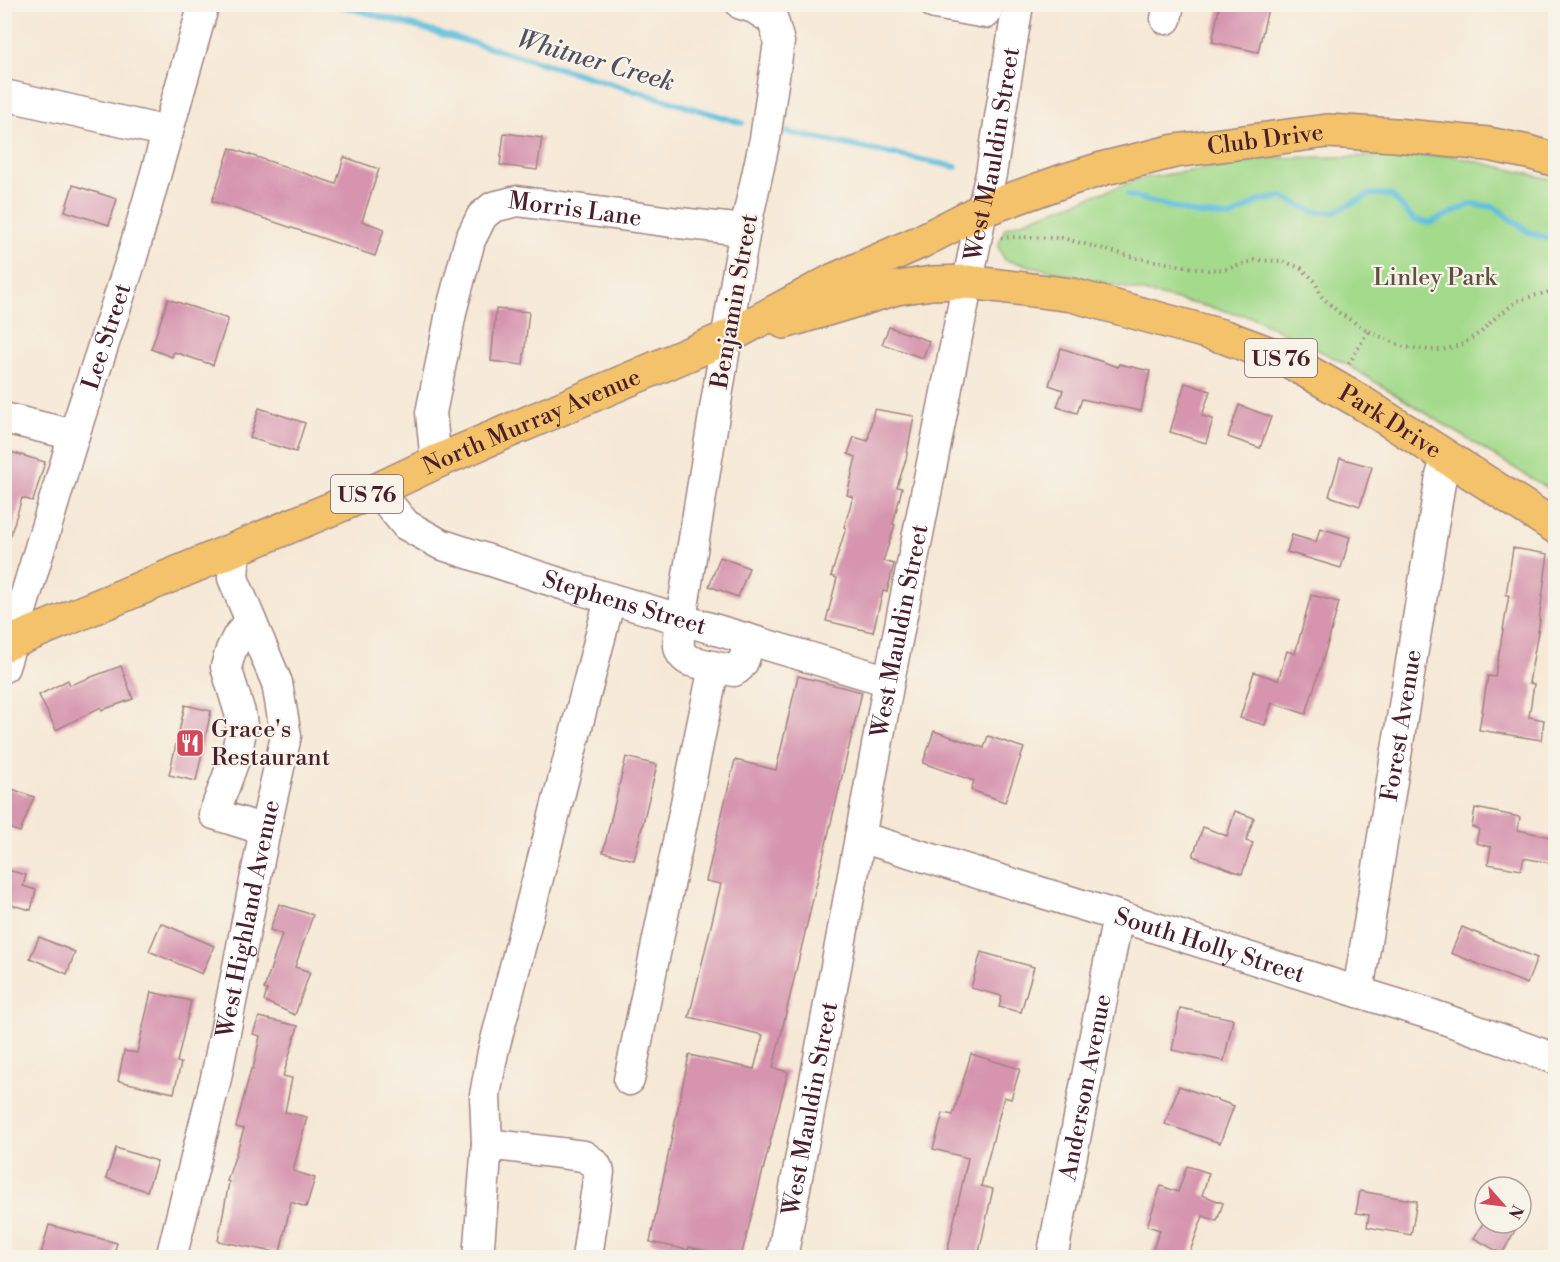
<svg xmlns="http://www.w3.org/2000/svg" width="1560" height="1262" font-family="'Libre Bodoni',serif">
<style>
.green{fill:#a3da8b;stroke:#767c5b;stroke-width:1.5}
.lines{fill:none;stroke-linecap:round;stroke-linejoin:round}
.stream{stroke:#60bfde;stroke-width:6}
.building{fill:#d694ae}
.minor-casing{stroke:#a08480;stroke-width:33}
.major-casing{stroke:#a08480;stroke-width:36}
.path{stroke:#a08480;stroke-width:4;stroke-dasharray:1.5 4.5;stroke-linecap:butt}
.minor{stroke:#fff;stroke-width:30}
.major{stroke:#f3c26a;stroke-width:33}
.labels{text-anchor:middle;stroke-width:4.5;stroke-linejoin:round;paint-order:stroke}
.shield{fill:#f7f3e8;stroke:#7e5f64;stroke-width:1.5}
.shield-label{font-size:22px;font-weight:bold;fill:#4a1f2b}
.street-label{font-size:24px;fill:#4a1f2b;stroke:#f7f3e8}
.park-label{font-size:24px;fill:#604e43;stroke:#f7f3e8}
.poi-label{font-size:24px;fill:#4a1f2b;stroke:#f7f3e8;text-anchor:start}
.water-label{font-size:26px;font-style:italic;fill:#514f61;stroke:#f7f3e8}
</style>
<rect width="100%" height="100%" fill="#f7f3e8"/>
<filter id="ink" filterUnits="userSpaceOnUse"><feTurbulence type="fractalNoise" baseFrequency=".0167" numOctaves="2"/><feDisplacementMap in="SourceGraphic" scale="12" xChannelSelector="R" yChannelSelector="G"/><feConvolveMatrix kernelMatrix="1 2 1 2 8 2 1 2 1" color-interpolation-filters="sRGB"/></filter>
<filter id="wash" filterUnits="userSpaceOnUse"><feTurbulence type="fractalNoise" baseFrequency=".008" numOctaves="4" result="noise"/><feDisplacementMap in="SourceGraphic" scale="24" xChannelSelector="R" yChannelSelector="G"/><feGaussianBlur stdDeviation="1.35" result="paint"/><feColorMatrix in="noise" values="0 0 0 0 0 0 0 0 0 0 0 0 0 0 0 0 0 1.4 0 .05"/><feComposite in="paint" operator="in"/></filter>
<g filter="url(#wash)">
<rect width="100%" height="100%" fill="#f6e8d6"/>
<!-- green -->
<polygon class="green" points="1449,155 1555,180 1555,493 1348,365 1252,317 1005,260 998,247 1005,228 1139,179 1271,158"/>
<g class="lines">
<!-- stream -->
<g class="stream">
<polyline points="336,4 519,56 742,123"/>
<polyline points="786,132 956,167"/>
<polyline points="1128,195 1197,214 1231,217 1259,201 1282,197 1314,212 1334,212 1371,194 1391,195 1414,220 1430,223 1471,204 1494,207 1530,233 1547,238 1556,238"/>
</g>
</g>
<g id="blocks">
<!-- building -->
<g class="building">
<polygon points="1220,4 1269,4 1258,52 1212,42"/>
<polygon points="504,133 542,138 537,170 500,165"/>
<polygon points="230,148 336,184 344,157 379,169 362,221 384,229 375,256 212,201"/>
<polygon points="73,185 117,199 109,225 65,211"/>
<polygon points="168,299 228,319 213,365 174,352 172,357 151,349"/>
<polygon points="496,309 529,312 523,365 491,361"/>
<polygon points="889,327 929,341 923,358 882,344"/>
<polygon points="1061,348 1118,367 1119,364 1150,371 1141,411 1082,399 1077,413 1057,407 1063,390 1049,385"/>
<polygon points="1185,383 1210,391 1202,416 1213,419 1206,443 1170,432"/>
<polygon points="1239,405 1271,417 1260,448 1228,437"/>
<polygon points="259,408 305,423 296,452 250,438"/>
<polygon points="874,409 914,416 906,459 897,487 902,488 893,524 895,525 883,561 894,564 887,592 883,591 873,632 826,621 837,578 831,576 846,528 844,527 853,497 847,495 856,457 848,454 854,437 868,441"/>
<polygon points="4,450 45,462 33,501 22,498 9,540 4,539"/>
<polygon points="1340,458 1372,467 1360,506 1329,496"/>
<polygon points="1320,528 1350,537 1341,568 1287,552 1292,535 1316,542"/>
<polygon points="1513,548 1548,554 1539,620 1540,620 1529,683 1534,684 1529,717 1544,720 1541,740 1479,730 1488,676 1495,677 1509,595 1506,595"/>
<polygon points="720,557 749,568 738,597 709,586"/>
<polygon points="1311,595 1339,602 1329,639 1306,714 1272,703 1265,725 1240,718 1254,672 1278,680 1287,651 1295,654"/>
<polygon points="121,666 133,699 102,710 101,707 56,730 39,695 68,680 70,685"/>
<polygon points="798,676 862,692 773,1068 788,1072 741,1257 732,1257 689,1247 688,1250 650,1242 689,1055 754,1069 763,1035 689,1017 721,884 706,881 735,760 776,770"/>
<polygon points="185,705 211,711 196,781 169,775"/>
<polygon points="934,731 984,748 988,736 1024,748 1005,802 971,790 974,781 923,763"/>
<polygon points="626,757 657,765 634,860 603,852"/>
<polygon points="4,786 34,797 20,832 4,826"/>
<polygon points="1475,808 1520,817 1518,830 1555,838 1550,863 1524,858 1521,870 1488,864 1491,847 1476,843 1479,829 1472,827"/>
<polygon points="1235,811 1254,818 1246,841 1253,843 1242,874 1193,856 1203,827 1227,836"/>
<polygon points="4,869 26,875 23,886 36,890 31,910 4,903"/>
<polygon points="279,904 313,915 295,967 310,972 295,1015 264,1001 267,990 264,989 282,934 270,930"/>
<polygon points="161,923 214,946 202,974 149,951"/>
<polygon points="1462,927 1537,958 1527,984 1451,953"/>
<polygon points="39,937 75,952 67,974 30,958"/>
<polygon points="981,952 1034,967 1021,1012 999,1007 1002,996 971,988"/>
<polygon points="151,992 191,1001 177,1062 181,1063 174,1093 118,1081 124,1051 137,1053"/>
<polygon points="1180,1008 1233,1019 1224,1061 1172,1050"/>
<polygon points="259,1017 298,1026 283,1076 292,1078 285,1112 307,1117 293,1171 315,1178 306,1207 291,1202 280,1253 218,1241 229,1182 227,1181 244,1129 236,1127 251,1069 253,1069 260,1036 253,1034"/>
<polygon points="971,1054 1020,1069 1011,1099 1004,1097 981,1186 993,1189 978,1257 946,1257 968,1158 933,1149 943,1113 953,1115"/>
<polygon points="1179,1086 1234,1106 1220,1143 1165,1124"/>
<polygon points="116,1148 157,1161 147,1191 106,1178"/>
<polygon points="1187,1166 1209,1173 1202,1195 1223,1203 1217,1221 1203,1216 1188,1257 1150,1257 1160,1230 1147,1226 1161,1186 1178,1192"/>
<polygon points="1360,1191 1417,1201 1411,1235 1367,1227 1369,1215 1356,1213"/>
<polygon points="1483,1223 1519,1223 1502,1254 1474,1238"/>
<polygon points="49,1225 117,1243 113,1257 40,1257"/>
</g>
</g>
</g>
<g filter="url(#ink)">
<use href="#blocks" fill-opacity="0" stroke="#a08480" stroke-width="1.5"/>
<g class="lines">
<!-- minor casing -->
<g class="minor-casing">
<g id="minor">
<path d="M741,4L754,8L773,20L779,42L765,139L745,230L733,298L681,619C680,636 673,652 690,661L734,671C746,665 746,651 748,639"/>
<polyline points="935,4 986,13 988,4"/>
<polyline points="1166,19 1169,4"/>
<polyline points="4,95 168,132"/>
<polyline points="4,418 74,435"/>
<path id="s1" d="M436,462L431,413L452,308L470,240L482,216L493,207L517,201L679,223L745,230"/>
<path id="s2" d="M377,490L406,525L440,544L568,586L889,681"/>
<polyline points="251,621 238,636 231,650 226,667 240,713 242,725 237,752 214,814 265,830"/>
<path id="s3" d="M4,667L74,435L132,257L204,4"/>
<path id="s4" d="M860,837L1118,916L1358,992L1433,1015L1556,1059"/>
<path id="s5" d="M1358,992L1441,476L1443,469L1450,460"/>
<polyline points="629,1080 714,667"/>
<polyline points="487,1144 485,1095 493,1052 610,599"/>
<path id="s6" d="M171,1258L216,1078L265,830L286,736L277,683L233,578L235,550"/>
<polyline points="478,1258 487,1144 584,1156 595,1164 599,1172 587,1258"/>
<path id="s7" d="M782,1258L889,681L982,210L991,174L1018,4"/>
<path id="s8" d="M1052,1258L1118,916"/>
</g>
</g>
<!-- major casing -->
<g class="major-casing">
<g id="major">
<path id="s9" d="M784,322L897,288L932,283L968,282L1072,295L1225,337L1287,360L1359,401L1556,527"/>
<path id="s10" d="M4,645L377,490L436,462L726,338L834,280L920,242L982,210L1063,181L1105,168L1175,151L1327,131L1395,135L1488,144L1528,152L1556,160"/>
</g>
</g>
<!-- path -->
<g class="path">
<polyline points="1001,238 1012,237 1062,238 1137,258 1208,270 1228,269 1255,260 1282,261 1301,268 1315,281 1321,296 1338,312 1368,331 1404,347 1429,350 1441,350 1461,345 1481,332 1495,318 1519,300 1556,290"/>
<polyline points="1349,364 1368,331"/>
</g>
<!-- minor -->
<use href="#minor" class="minor"/>
<!-- major -->
<use href="#major" class="major"/>
</g>
</g>
<!-- icons -->
<defs>
<g id="restaurant-square" transform="scale(1.5)"><rect x="-9" y="-9" width="18" height="18" rx="4" fill="#d1495b" stroke="#f7f3e8"/><path d="M-5-6h1v4h1v-4h1v4h1v-4h1v5L-1.5 .5V6h-2V.5L-5-1ZM5-6V6H3V1.5H1.5Q1.5-4 5-6Z" fill="#fff"/></g>
</defs>
<g fill-rule="evenodd">
<use href="#restaurant-square" x="190" y="743"/>
</g>
<g class="labels">
<!-- shield labels -->
<g class="shield">
<rect x="1245" y="339" width="72" height="38" rx="4.5"/>
<rect x="331" y="475" width="72" height="38" rx="4.5"/>
</g>
<g class="shield-label">
<text x="1281" y="366">US 76</text>
<text x="367" y="502">US 76</text>
</g>
<!-- street labels -->
<g class="street-label">
<text dy="8" stroke="none"><textPath href="#s10" startOffset="1364">Club Drive</textPath></text>
<text dy="8" stroke="none"><textPath href="#s7" startOffset="1124">West Mauldin Street</textPath></text>
<text dy="8" stroke="none"><textPath href="#s1" startOffset="351">Morris Lane</textPath></text>
<text transform="translate(734 301) rotate(-80)" y="8">Benjamin Street</text>
<text dy="8" stroke="none"><textPath href="#s3" startOffset="346">Lee Street</textPath></text>
<text dy="8" stroke="none"><textPath href="#s10" startOffset="573">North Murray Avenue</textPath></text>
<text dy="8" stroke="none"><textPath href="#s9" startOffset="639">Park Drive</textPath></text>
<text dy="8" stroke="none"><textPath href="#s2" startOffset="278">Stephens Street</textPath></text>
<text dy="8" stroke="none"><textPath href="#s7" startOffset="638">West Mauldin Street</textPath></text>
<text dy="8" stroke="none"><textPath href="#s5" startOffset="270">Forest Avenue</textPath></text>
<text dy="8" stroke="none"><textPath href="#s6" startOffset="348">West Highland Avenue</textPath></text>
<text dy="8" stroke="none"><textPath href="#s4" startOffset="366">South Holly Street</textPath></text>
<text dy="8" stroke="none"><textPath href="#s8" startOffset="174">Anderson Avenue</textPath></text>
<text dy="8" stroke="none"><textPath href="#s7" startOffset="152">West Mauldin Street</textPath></text>
</g>
<!-- park labels -->
<g class="park-label">
<text x="1435" y="285">Linley Park</text>
</g>
<!-- poi labels -->
<g class="poi-label">
<text x="211" y="737">Grace's<tspan x="211" dy="28">Restaurant</tspan></text>
</g>
<!-- water labels -->
<g class="water-label">
<text transform="translate(596 60) rotate(16)" y="9">Whitner Creek</text>
</g>
</g>
<!-- margin -->
<rect width="1560" height="1262" fill="none" stroke="#f7f3e8" stroke-width="24"/>
<!-- north arrow -->
<g transform="translate(1503 1205) rotate(118)"><circle r="28" fill="#f7f3e8" stroke="#b29e9c" stroke-width="1.5"/>
<path d="M0-4.5L10 22L0 15L-10 22Z" fill="#d1495b"/>
<text y="-9" font-size="16" font-weight="bold" text-anchor="middle" fill="#4a1f2b">N</text>
</g>
</svg>
